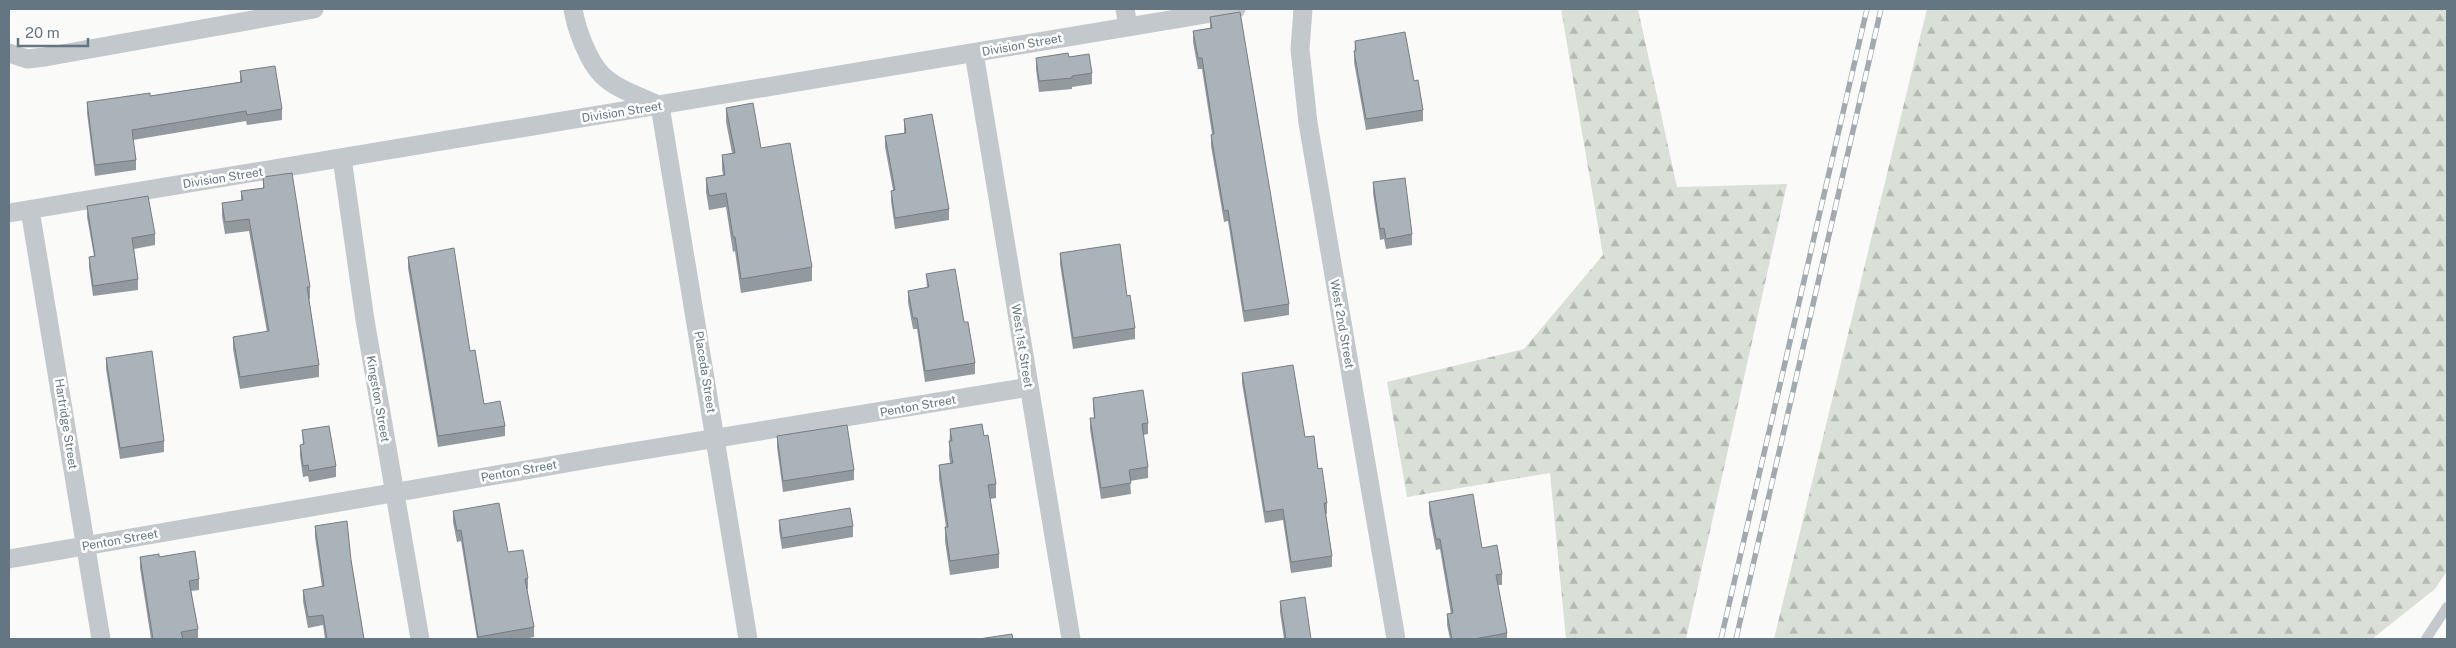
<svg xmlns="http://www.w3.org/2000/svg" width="2456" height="648" font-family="'Public Sans',sans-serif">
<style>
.forest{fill:url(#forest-firs)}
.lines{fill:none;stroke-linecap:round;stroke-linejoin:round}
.lane{stroke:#c3c8cc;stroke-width:10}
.street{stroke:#c3c8cc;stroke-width:19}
.rail-casing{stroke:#a2aab0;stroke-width:5.5}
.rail{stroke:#fff;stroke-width:4;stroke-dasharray:11;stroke-linecap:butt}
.wall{fill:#929a9f}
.building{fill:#aab3b9;stroke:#777d82}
.labels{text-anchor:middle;stroke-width:5;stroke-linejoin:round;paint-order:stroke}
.street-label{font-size:12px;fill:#657683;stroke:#fff}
</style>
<defs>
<pattern id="forest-firs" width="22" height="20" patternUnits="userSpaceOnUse" patternTransform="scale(1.25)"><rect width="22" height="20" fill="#dadfd7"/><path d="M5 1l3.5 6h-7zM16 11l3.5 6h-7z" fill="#b4b9b4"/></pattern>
</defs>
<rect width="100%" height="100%" fill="#fafaf8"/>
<!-- forest -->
<g class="forest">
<polygon points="1561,9 1638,9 1677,187 1787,184 1686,639 1566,639 1550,473 1407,497 1387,382 1524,349 1603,255"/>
<polygon points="1927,9 2447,9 2447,571 2435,589 2372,639 1774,639"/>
</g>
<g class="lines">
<!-- lane -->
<polyline class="lane" points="2426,639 2447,607"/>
<!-- street -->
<g class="street">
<path d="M573,9C576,28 588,61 602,75C617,90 642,97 660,106L748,639"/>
<polyline points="1125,9 1128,26"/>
<polyline points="1303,9 1300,49 1308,123 1396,639"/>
<polyline points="9,53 27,59 45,57 314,9"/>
<polyline points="974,53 1071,639"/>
<polyline points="342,158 365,320 420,639"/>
<polyline points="30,210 101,639"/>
<polyline points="9,213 1236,9"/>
<polyline points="9,559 601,457 1029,387"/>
</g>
<!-- rail casing -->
<g class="rail-casing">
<g id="rail">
<polyline points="1721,639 1867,9"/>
<polyline points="1736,639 1881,9"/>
</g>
</g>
<!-- rail -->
<use href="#rail" class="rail"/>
</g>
<!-- wall -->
<g class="wall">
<polygon points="1210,17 1289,304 1289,315 1244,322 1228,221 1224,222 1211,146 1211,135 1212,134 1202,69 1198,69 1193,42 1193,31 1210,28"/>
<polygon points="1355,41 1414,81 1423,110 1423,121 1366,130 1354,62"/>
<polygon points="1069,57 1092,73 1092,84 1072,87 1072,89 1039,92 1036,69 1036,58"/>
<polygon points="240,71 282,109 282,120 247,125 246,121 133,140 136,160 136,170 95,176 87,113 87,102 150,96 240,82"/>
<polygon points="726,108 761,148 812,267 812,281 741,293 735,251 733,252 726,207 709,210 706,192 706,178 723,175 722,169 722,155 732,153 726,122"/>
<polygon points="904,119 949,209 949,220 895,229 891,201 891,191 893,190 885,147 885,136 904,133"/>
<polygon points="263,177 310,287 310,299 309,299 319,365 319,377 240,389 233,349 233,337 267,332 249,231 225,234 222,216 222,203 241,201 241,191 263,188"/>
<polygon points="1373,182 1412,234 1412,245 1386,249 1384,239 1380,240 1373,193"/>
<polygon points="87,206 155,234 155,245 134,249 138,279 138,290 93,296 89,267 89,257 94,256 87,217"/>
<polygon points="1060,253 1127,296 1135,328 1135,339 1073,349 1060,264"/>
<polygon points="408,257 470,351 484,404 505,426 505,436 438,447 408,268"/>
<polygon points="926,274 964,322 975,363 975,374 925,382 917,329 913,329 908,302 908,291 927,288"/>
<polygon points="106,358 164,441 164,452 120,459 106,369"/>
<polygon points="1242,373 1305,437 1327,503 1327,514 1326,514 1332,556 1332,567 1291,573 1283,520 1265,523 1242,383"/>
<polygon points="1093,398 1148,423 1148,434 1143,435 1148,467 1148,478 1130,481 1131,494 1101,499 1090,429 1090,418 1094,418 1093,409"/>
<polygon points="950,429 984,436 996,484 996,498 990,499 999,554 999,568 950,575 945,541 945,527 946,527 939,479 939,465 950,463 949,455"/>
<polygon points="302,430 336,466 336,477 309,482 308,476 303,477 300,456 300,445 303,445"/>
<polygon points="777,436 854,470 854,480 783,492 777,447"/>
<polygon points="1429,502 1482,548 1502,574 1502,585 1498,585 1507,633 1507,639 1450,639 1447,625 1447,614 1451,614 1440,549 1436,550 1429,513"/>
<polygon points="453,511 508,552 528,578 528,589 527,589 534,627 534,637 525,639 477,639 461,541 457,542 453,522"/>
<polygon points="779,520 853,526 853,537 782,549 779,530"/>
<polygon points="315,526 351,560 364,639 325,639 323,625 308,628 303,601 303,590 322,587 315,537"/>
<polygon points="140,557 159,557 199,579 199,590 191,591 198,629 198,639 151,639 140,568"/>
<polygon points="1280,601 1311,639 1284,639 1280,612"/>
</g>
<!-- building -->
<g class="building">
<polygon points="1240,12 1289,304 1244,311 1228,210 1224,211 1211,135 1214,134 1202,58 1198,58 1193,31 1212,28 1210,17"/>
<polygon points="1405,32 1414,81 1418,80 1423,110 1366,119 1354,51 1356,51 1355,41"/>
<polygon points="1068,53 1069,57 1089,54 1092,73 1072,76 1072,78 1039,81 1036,58"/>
<polygon points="275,66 282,109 247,115 246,111 132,130 136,160 95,165 87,102 150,93 150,96 242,82 240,71"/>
<polygon points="753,103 761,148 790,143 812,267 741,279 735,237 733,237 726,193 709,196 706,178 725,175 722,155 735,153 726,108"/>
<polygon points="932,114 949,209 895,218 891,191 895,190 885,136 906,133 904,119"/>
<polygon points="292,173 310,287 307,287 319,365 240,377 233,337 269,331 249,219 225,222 222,203 243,200 241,191 264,188 263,177"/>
<polygon points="1405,178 1412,234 1386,239 1384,228 1380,229 1373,182"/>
<polygon points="148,196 155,234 132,238 138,279 93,286 89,257 95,256 87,206"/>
<polygon points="1120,244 1127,296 1130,295 1135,328 1073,338 1060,253"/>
<polygon points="454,248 470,351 475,350 484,404 500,401 505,426 438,436 408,257"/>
<polygon points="955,269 964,322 968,322 975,363 925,371 917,318 913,318 908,291 929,287 926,274"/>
<polygon points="152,351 164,441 120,448 106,358"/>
<polygon points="1293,365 1305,437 1314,436 1318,469 1322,468 1327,503 1324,503 1332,556 1291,562 1283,509 1265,512 1242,373"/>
<polygon points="1143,390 1148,423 1142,424 1148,467 1129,470 1131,483 1101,488 1090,418 1095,418 1093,398"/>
<polygon points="982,424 984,436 988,435 996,484 988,485 999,554 950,561 945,527 948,527 939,465 953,463 949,441 952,441 950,429"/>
<polygon points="847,425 854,470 783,481 777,436"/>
<polygon points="329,426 336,466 309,471 308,465 303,466 300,445 304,444 302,430"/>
<polygon points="1473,494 1482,548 1497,545 1502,574 1496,575 1507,633 1474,639 1452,639 1447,614 1453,613 1440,539 1436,539 1429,502"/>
<polygon points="499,503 508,552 523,550 528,578 525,579 534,627 478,637 461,530 457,531 453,511"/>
<polygon points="850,508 853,526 782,538 779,520"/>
<polygon points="347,521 351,560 364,639 327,639 323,615 308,617 303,590 324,586 315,526"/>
<polygon points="195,551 199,579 189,581 198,629 181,632 183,639 153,639 140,557 159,554 159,557"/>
<polygon points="1305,597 1311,639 1286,639 1280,601"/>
<polygon points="1012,634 1013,639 979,639"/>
</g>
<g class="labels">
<!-- street labels -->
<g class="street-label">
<text transform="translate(1022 45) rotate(-10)" y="4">Division Street</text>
<text transform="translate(622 112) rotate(-9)" y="4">Division Street</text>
<text transform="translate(223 178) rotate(-9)" y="4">Division Street</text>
<text transform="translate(1342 324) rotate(80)" y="4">West 2nd Street</text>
<text transform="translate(1022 346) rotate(81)" y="4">West 1st Street</text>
<text transform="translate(705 372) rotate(81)" y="4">Placeda Street</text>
<text transform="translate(378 399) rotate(80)" y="4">Kingston Street</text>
<text transform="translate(918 406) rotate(-10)" y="4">Penton Street</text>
<text transform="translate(66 424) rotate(81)" y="4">Hartridge Street</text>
<text transform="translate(519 471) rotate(-10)" y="4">Penton Street</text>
<text transform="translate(120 540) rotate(-10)" y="4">Penton Street</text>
</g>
</g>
<!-- border -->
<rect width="2456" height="648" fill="none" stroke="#657683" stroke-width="20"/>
<!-- scale -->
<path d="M18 38v8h70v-8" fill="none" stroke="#657683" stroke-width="2.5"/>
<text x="25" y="38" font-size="15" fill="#657683" stroke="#ffffff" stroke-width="4" paint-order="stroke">20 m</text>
</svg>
